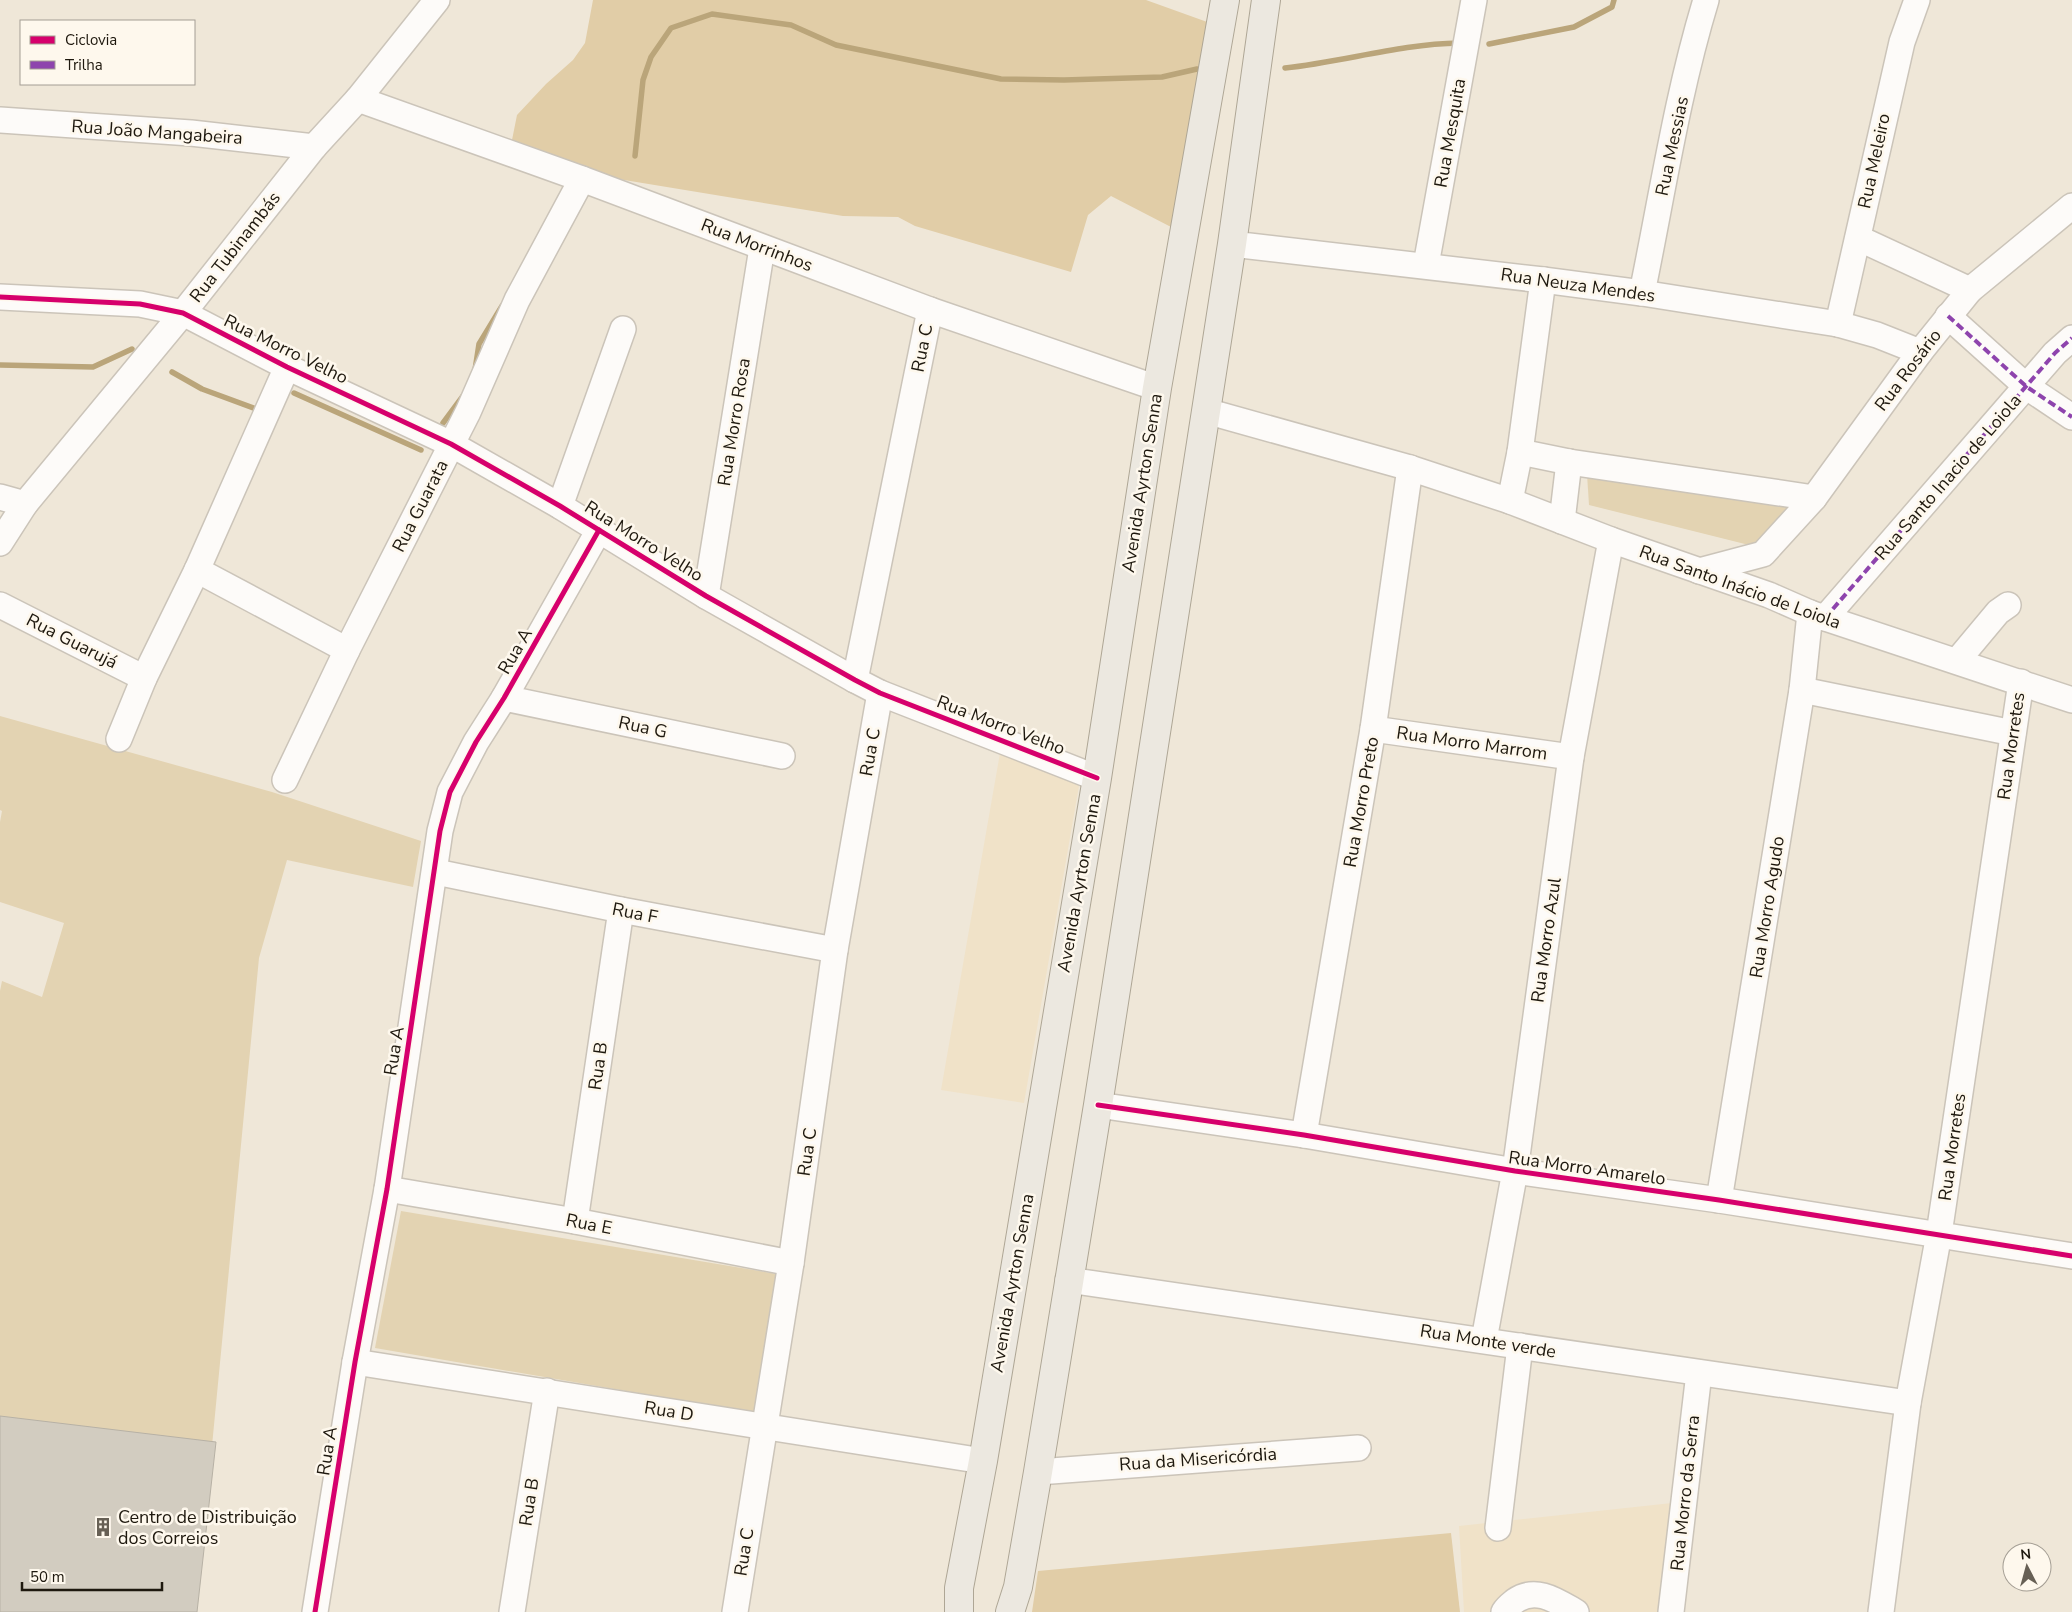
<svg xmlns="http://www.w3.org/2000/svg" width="2072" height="1612" font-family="'Nunito Sans',sans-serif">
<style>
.built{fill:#f0e2c8}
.green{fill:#e3d3b2}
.forest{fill:#e1cda7}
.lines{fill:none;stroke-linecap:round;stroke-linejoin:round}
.stream{stroke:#baa57a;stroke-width:5.5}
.building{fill:#d2ccc0;stroke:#b7b1a5}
.minor-casing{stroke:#cbc4b9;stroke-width:28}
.major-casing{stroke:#aea695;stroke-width:30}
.minor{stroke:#fdfbf9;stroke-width:25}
.major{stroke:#ece8e0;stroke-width:28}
.quiet{stroke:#8e44ad;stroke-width:4;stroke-dasharray:8 4;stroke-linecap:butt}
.cycleway-casing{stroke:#fef8ed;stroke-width:8}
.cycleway{stroke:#d6006c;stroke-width:5}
.labels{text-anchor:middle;stroke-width:5;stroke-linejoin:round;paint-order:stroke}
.street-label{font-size:18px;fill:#1e180e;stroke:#fef8ed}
.poi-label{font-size:18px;fill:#1e180e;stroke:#fef8ed;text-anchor:start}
</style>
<rect width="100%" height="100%" fill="#efe7d8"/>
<!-- built -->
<g class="built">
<polygon points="1000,753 1080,780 1024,1103 941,1090"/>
<polygon points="1672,1503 1660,1612 1464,1612 1459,1526"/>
</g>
<!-- green -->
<g class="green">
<polygon points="1587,474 1798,499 1753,546 1589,505"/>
<polygon points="0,716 272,792 421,841 413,887 287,860 259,958 196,1612 0,1612 0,991 2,981 42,997 64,923 0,902 0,822 2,811 0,810"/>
<polygon points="401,1211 783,1275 760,1414 375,1348"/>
</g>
<!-- forest -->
<g class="forest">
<polygon points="593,0 1146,0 1210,23 1171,227 1111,196 1088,215 1071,272 915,226 898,217 843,216 606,177 511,145 517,115 546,84 573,60 585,43"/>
<polygon points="1451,1533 1460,1612 1032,1612 1038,1571"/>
</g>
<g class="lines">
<!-- stream -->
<g class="stream">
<polyline points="1489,44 1574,27 1612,7 1614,0"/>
<path d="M1285,68C1343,62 1400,44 1459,43"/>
<polyline points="635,156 643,80 651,57 671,28 712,14 791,25 836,45 1001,79 1064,80 1162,77 1197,69"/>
<polyline points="0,365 93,367 132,349"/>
<polyline points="475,370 479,344 502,306"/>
<polyline points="172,372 202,389 256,409"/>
<polyline points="294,393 421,450"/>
<polyline points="443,423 463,396"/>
</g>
</g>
<!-- building -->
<polygon class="building" points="0,1416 216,1442 197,1612 0,1612"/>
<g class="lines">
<!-- minor casing -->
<g class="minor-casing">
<g id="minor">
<polyline points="358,99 582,179 930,310 1157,388"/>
<polyline points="0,120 191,133 314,147"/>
<polyline points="1858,238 1970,290"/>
<polyline points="1232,244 1543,280 1642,293 1838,324 1877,335 1920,352"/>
<polyline points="1426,265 1474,0"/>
<path d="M1642,293C1662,196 1677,95 1706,0"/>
<polyline points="0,297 140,304 183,313 287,367 451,444 560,506 706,596 855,680 880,693 1097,778"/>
<polyline points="1948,316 2027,387 2072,417"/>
<polyline points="1838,324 1902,42 1917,0"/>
<polyline points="1206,411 1410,468 1510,501 1611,540 1769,595 1810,613 2072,700"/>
<polyline points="1520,452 1569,462 1814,498"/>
<polyline points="0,497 25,504"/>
<polyline points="1510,501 1520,452 1543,280"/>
<polyline points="560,506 623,329"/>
<polyline points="1562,521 1569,462"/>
<polyline points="0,543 25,504 183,313 314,147 358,99 437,0"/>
<polyline points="197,570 347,650"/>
<polyline points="1699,571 1763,554 1814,498 1920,352 1970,290 2072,206"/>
<polyline points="706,596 762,248"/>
<polyline points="0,605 144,678"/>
<polyline points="1825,618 2055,353 2072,338"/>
<polyline points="1957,661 1998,612 2008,605"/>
<polyline points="855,680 930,310"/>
<polyline points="1802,690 2013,733"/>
<polyline points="504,698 782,756"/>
<polyline points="1373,729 1571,757"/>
<polyline points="119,739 144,678 197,570 287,367"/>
<polyline points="285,780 347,650 468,412 517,300 582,179"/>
<polyline points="436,872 621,910 835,950"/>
<polyline points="1098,1105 1304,1135 1515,1171 1719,1200 2072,1256"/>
<polyline points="1304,1135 1373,729 1410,468"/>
<polyline points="387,1189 575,1221 791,1263"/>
<polyline points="1719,1200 1802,690 1810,613"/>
<polyline points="575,1221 621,910"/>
<polyline points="1068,1280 1908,1403"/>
<polyline points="1484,1340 1515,1171 1571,757 1611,540"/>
<polyline points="355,1362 983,1461"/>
<polyline points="1038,1472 1358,1448"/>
<polyline points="1498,1528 1520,1346"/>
<polyline points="315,1612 355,1362 387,1189 440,831 450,792 476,742 504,698 599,530"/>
<polyline points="512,1612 547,1391"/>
<polyline points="735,1612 791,1263 835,950 880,693"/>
<path d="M1504,1612C1507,1607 1510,1605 1515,1601C1536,1586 1557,1601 1576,1612"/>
<polyline points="1671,1612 1699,1373"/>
<polyline points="1881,1612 1908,1403 1939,1234 2021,682"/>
</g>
</g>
<!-- major casing -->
<g class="major-casing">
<g id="major">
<polyline points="959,1612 959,1588 983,1461 1097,778 1157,388 1225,0"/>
<polyline points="1010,1612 1018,1587 1038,1472 1098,1105 1232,244 1266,0"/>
</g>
</g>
<!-- minor -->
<use href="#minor" class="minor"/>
<!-- major -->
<use href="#major" class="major"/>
<!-- quiet -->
<g class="quiet">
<polyline points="1948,316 2027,387 2072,417"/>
<polyline points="1825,618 2055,353 2072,338"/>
</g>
<!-- cycleway casing -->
<g class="cycleway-casing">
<g id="cycleway">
<polyline points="0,297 140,304 183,313 287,367 451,444 560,506 706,596 855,680 880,693 1097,778"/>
<polyline points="1098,1105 1304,1135 1515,1171 1719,1200 2072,1256"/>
<polyline points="315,1612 355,1362 387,1189 440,831 450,792 476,742 504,698 599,530"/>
</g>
</g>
<!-- cycleway -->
<use href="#cycleway" class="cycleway"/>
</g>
<!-- icons -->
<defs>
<g id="building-bare" transform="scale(1.5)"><path d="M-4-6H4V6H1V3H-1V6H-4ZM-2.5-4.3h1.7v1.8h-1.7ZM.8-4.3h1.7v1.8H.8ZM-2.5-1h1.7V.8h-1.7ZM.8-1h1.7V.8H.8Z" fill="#676055" stroke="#fef8ed" stroke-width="2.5" paint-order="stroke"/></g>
</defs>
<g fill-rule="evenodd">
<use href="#building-bare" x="103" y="1527"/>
</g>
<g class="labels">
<!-- street labels -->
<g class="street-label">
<text transform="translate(157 132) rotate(4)" y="6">Rua João Mangabeira</text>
<text transform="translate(1450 133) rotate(-80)" y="6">Rua Mesquita</text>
<text transform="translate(1672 146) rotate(-78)" y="6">Rua Messias</text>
<text transform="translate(1874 161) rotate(-78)" y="6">Rua Meleiro</text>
<text transform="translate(757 245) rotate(21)" y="6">Rua Morrinhos</text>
<text transform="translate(235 247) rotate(-52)" y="6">Rua Tubinambás</text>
<text transform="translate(1578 285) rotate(8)" y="6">Rua Neuza Mendes</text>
<text transform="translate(922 348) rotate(-79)" y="6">Rua C</text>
<text transform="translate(286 349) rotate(26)" y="6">Rua Morro Velho</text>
<text transform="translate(1908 370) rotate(-53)" y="6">Rua Rosário</text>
<text transform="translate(734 422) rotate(-81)" y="6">Rua Morro Rosa</text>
<text transform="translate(1948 477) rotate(-49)" y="6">Rua Santo Inacio de Loiola</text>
<text transform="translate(1142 483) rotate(-81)" y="6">Avenida Ayrton Senna</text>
<text transform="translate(420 506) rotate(-63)" y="6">Rua Guarata</text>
<text transform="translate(644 541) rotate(32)" y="6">Rua Morro Velho</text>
<text transform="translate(1740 587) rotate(20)" y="6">Rua Santo Inácio de Loiola</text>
<text transform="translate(72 641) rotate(27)" y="6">Rua Guarujá</text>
<text transform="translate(515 651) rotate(-60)" y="6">Rua A</text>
<text transform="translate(1001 725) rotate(21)" y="6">Rua Morro Velho</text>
<text transform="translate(643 727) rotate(12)" y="6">Rua G</text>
<text transform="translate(1472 743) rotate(8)" y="6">Rua Morro Marrom</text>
<text transform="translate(2011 746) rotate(-82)" y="6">Rua Morretes</text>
<text transform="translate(870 752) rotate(-80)" y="6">Rua C</text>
<text transform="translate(1361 802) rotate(-80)" y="6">Rua Morro Preto</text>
<text transform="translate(1079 883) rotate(-80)" y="6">Avenida Ayrton Senna</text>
<text transform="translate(1767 907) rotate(-81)" y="6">Rua Morro Agudo</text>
<text transform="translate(635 913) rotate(11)" y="6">Rua F</text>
<text transform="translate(1546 940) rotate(-82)" y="6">Rua Morro Azul</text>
<text transform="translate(394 1051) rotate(-81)" y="6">Rua A</text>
<text transform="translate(598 1066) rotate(-82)" y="6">Rua B</text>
<text transform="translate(1952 1147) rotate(-82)" y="6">Rua Morretes</text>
<text transform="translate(807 1152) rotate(-82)" y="6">Rua C</text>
<text transform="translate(1587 1168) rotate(8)" y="6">Rua Morro Amarelo</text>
<text transform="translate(589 1224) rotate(11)" y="6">Rua E</text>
<text transform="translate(1012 1283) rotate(-80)" y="6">Avenida Ayrton Senna</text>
<text transform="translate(1488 1341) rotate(9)" y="6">Rua Monte verde</text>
<text transform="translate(669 1411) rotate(9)" y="6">Rua D</text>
<text transform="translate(327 1451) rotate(-81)" y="6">Rua A</text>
<text transform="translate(1198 1459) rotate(-4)" y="6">Rua da Misericórdia</text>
<text transform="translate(1685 1493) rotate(-84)" y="6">Rua Morro da Serra</text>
<text transform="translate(529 1502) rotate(-81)" y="6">Rua B</text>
<text transform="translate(744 1552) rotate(-81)" y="6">Rua C</text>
</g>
<!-- poi labels -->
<g class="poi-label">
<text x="118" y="1523">Centro de Distribuição<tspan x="118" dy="21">dos Correios</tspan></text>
</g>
</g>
<!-- legend -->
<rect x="20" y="20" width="175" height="65" fill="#fef8ed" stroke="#a49e94"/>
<rect x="30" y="36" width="25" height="8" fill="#d6006c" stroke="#a49e94"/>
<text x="65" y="45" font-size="15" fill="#1e180e">Ciclovia</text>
<rect x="30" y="61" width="25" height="8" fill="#8e44ad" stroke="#a49e94"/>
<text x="65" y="70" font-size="15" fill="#1e180e">Trilha</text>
<!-- north arrow -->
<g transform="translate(2027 1567) rotate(354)"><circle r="24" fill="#fef8ed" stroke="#a49e94"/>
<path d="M0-4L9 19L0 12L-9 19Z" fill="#676055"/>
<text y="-8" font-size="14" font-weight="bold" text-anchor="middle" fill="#1e180e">N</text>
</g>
<!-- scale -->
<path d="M22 1582v8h140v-8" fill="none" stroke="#1e180e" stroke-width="2.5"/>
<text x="30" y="1582" font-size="15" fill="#1e180e" stroke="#fef8ed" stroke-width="4" paint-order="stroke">50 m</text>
</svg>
